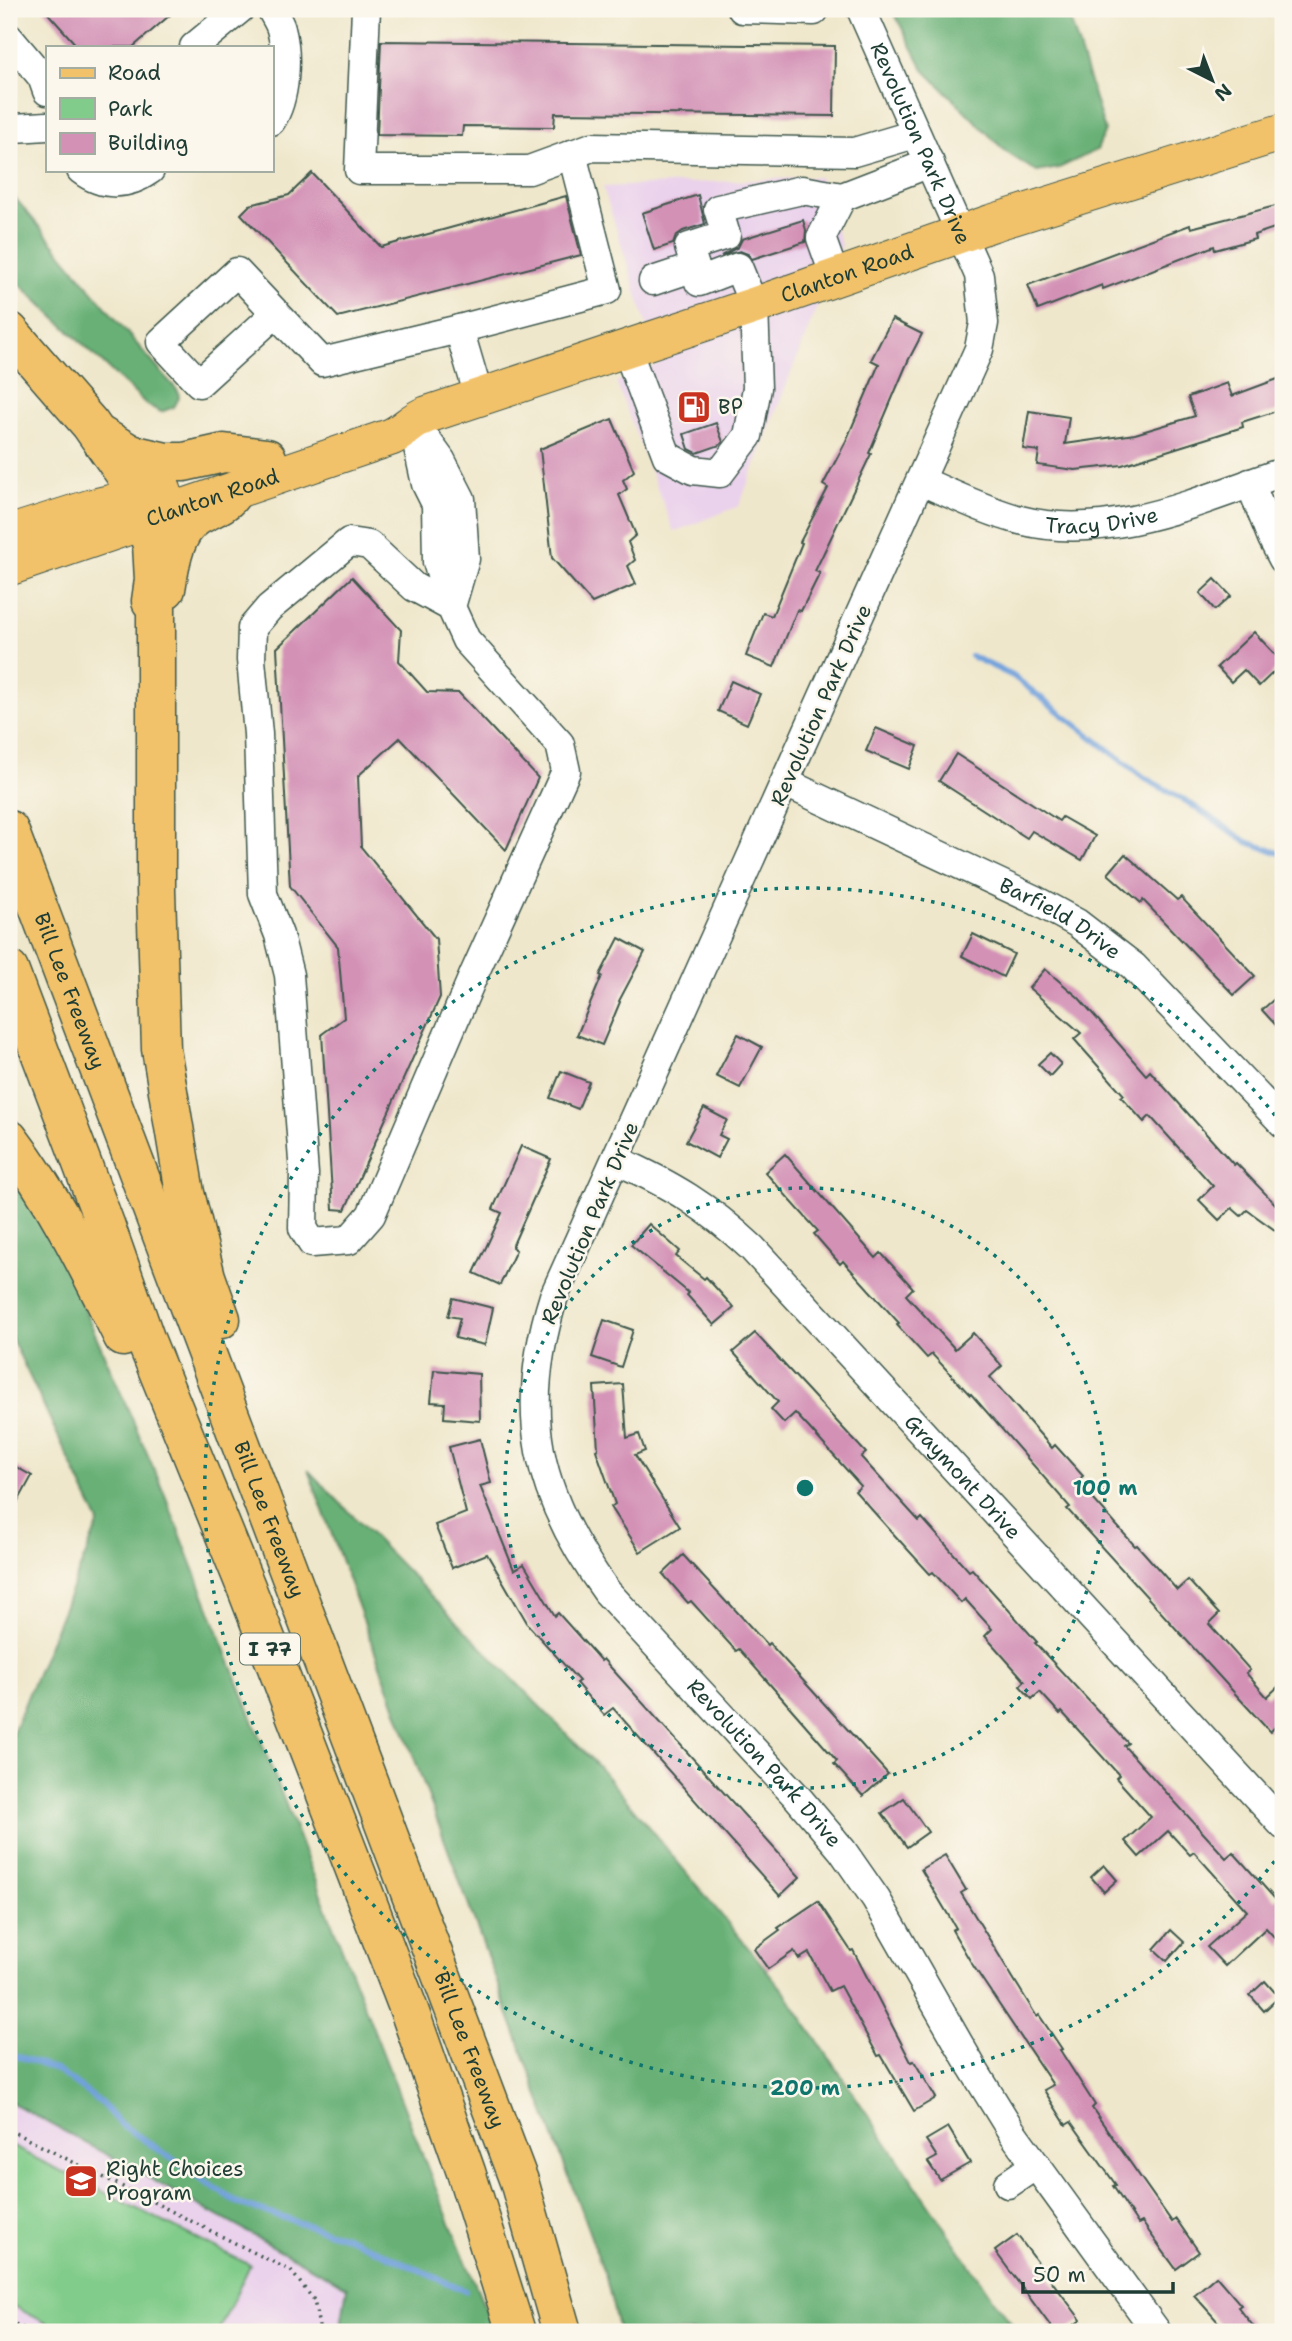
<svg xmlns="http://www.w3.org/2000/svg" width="1292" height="2341" font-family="'Shantell Sans',sans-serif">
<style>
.built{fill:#ead1ec}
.green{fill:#81cc8a;stroke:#50845f;stroke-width:2}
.forest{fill:#68b076;stroke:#447655;stroke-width:2}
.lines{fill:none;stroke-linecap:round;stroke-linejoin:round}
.stream{stroke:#71a1db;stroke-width:6}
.building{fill:#d391b6}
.minor-casing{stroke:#3e564b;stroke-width:31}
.major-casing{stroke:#3e564b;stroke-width:39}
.highway-casing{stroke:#3e564b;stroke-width:41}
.path{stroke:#3e564b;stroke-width:3.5;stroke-dasharray:2 5;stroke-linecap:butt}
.minor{stroke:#fff;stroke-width:28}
.major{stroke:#f2c26a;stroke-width:37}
.highway{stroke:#f2c26a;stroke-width:38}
.ring{fill:none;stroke:#0f766e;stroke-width:3.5;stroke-dasharray:3.5 7}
.labels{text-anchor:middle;stroke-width:5;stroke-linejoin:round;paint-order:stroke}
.shield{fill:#fbf7ec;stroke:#61756b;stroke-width:2}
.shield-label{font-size:19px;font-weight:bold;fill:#1f3d34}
.street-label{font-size:21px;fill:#1f3d34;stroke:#fbf7ec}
.poi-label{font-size:21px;fill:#1f3d34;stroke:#fbf7ec;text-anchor:start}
.centre{fill:#0f766e;stroke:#fbf7ec;stroke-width:3.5}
.ring-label{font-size:21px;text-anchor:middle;font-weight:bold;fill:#0f766e;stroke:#fbf7ec;stroke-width:5;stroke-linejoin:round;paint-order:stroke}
</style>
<rect width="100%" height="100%" fill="#fbf7ec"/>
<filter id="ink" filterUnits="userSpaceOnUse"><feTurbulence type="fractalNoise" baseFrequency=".0143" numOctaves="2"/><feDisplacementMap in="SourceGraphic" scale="14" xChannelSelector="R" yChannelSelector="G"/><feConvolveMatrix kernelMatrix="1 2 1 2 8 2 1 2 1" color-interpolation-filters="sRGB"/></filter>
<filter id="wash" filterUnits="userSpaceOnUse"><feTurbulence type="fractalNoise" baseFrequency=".00686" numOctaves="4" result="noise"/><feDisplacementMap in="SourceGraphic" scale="28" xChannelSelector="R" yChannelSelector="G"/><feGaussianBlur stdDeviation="1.57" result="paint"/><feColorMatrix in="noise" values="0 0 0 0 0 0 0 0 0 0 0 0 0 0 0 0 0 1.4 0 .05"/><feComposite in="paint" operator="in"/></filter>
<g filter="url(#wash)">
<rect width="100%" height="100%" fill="#efe7cb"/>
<!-- built -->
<g class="built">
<polygon points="819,177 841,245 739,506 674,532 616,382 659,364 603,187"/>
<polygon points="9,2101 348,2287 340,2332 9,2332"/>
</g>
<!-- green -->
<polygon class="green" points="9,2145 250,2265 218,2332 64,2332 9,2304"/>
<!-- forest -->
<g class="forest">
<polygon points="892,9 1067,9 1105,131 1097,150 1059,168 1037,172 1006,152 924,70"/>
<path d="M9,191C66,257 119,326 178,391L179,398L174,407L161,412L147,405L9,274Z"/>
<polygon points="9,1177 51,1232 163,1490 432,2179 495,2332 340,2332 347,2287 9,2101 9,1742 99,1522 9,1333"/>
<polygon points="308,1470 599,1767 784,1991 996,2304 1019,2332 619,2332 606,2278"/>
</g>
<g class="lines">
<!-- stream -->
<g class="stream">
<polyline points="971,656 1013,676 1146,779 1186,801 1247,842 1283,854"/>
<polyline points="9,2056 20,2057 56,2070 101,2103 119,2123 239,2204 352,2239 465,2291"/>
</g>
</g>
<g id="blocks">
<!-- building -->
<g class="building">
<polygon points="44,9 177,9 133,47 78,47"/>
<polygon points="381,41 835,46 834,116 555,113 554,127 463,126 462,136 377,135"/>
<polygon points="312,173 381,247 566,196 581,255 338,317 241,214 250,205 289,195"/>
<polygon points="698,195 705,224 683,231 676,236 673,244 654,250 642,213"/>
<polygon points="1283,204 1283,225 1254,235 1255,239 1215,250 1214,246 1103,289 1102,285 1038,310 1028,285 1190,225 1191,228"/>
<polygon points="803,220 806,230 805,242 752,259 748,254 740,251 721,256 738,247 742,239"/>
<polygon points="892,319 922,334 908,361 869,453 871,454 815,571 820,573 801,611 797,610 774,667 746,656 763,613 772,616 802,543 800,542 828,488 823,485 846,441 879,364 871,360"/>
<polygon points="1283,377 1283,409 1242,422 1243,427 1122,465 1075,470 1037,465 1039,451 1023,449 1029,411 1069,417 1065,444 1135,434 1195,416 1188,397 1227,383 1232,396"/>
<polygon points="612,419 634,471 623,480 627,489 619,495 636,535 628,542 635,560 628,566 636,584 592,603 552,558 540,449"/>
<polygon points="716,423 723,442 720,445 697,453 689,449 684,434"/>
<polygon points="352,577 401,630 399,661 427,692 459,693 538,778 506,850 400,738 358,776 361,847 436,939 440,997 345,1210 333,1209 322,1034 344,1018 338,947 290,886 277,648"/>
<polygon points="1215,579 1231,596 1215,610 1200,593"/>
<polygon points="1254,632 1283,663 1259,686 1244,670 1231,682 1217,667"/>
<polygon points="731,681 760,694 747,724 718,711"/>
<polygon points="876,728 918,746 909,769 866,751"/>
<polygon points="956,754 1059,821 1062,817 1095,836 1082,860 1032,831 1027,838 939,781"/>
<polygon points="1125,854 1177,900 1181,897 1255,976 1234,995 1143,900 1141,903 1108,874"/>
<polygon points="973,934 1014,954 1003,977 962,956"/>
<polygon points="619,938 645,952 619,1001 620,1002 602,1045 577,1035 602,976 600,975"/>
<polygon points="1045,969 1079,998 1146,1075 1150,1071 1234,1165 1236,1163 1283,1212 1283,1236 1247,1210 1241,1216 1232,1208 1219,1220 1199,1200 1213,1186 1150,1116 1144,1122 1121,1097 1124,1095 1074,1039 1081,1033 1029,988"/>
<polygon points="1283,991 1283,1033 1262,1010"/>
<polygon points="738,1034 762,1047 740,1088 716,1076"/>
<polygon points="1050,1053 1061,1064 1050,1076 1038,1064"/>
<polygon points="561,1071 589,1082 578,1109 550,1098"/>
<polygon points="704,1108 727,1120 719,1135 727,1139 717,1158 686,1141"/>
<polygon points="521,1146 551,1159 512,1247 516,1250 500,1285 474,1273 502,1213 493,1209"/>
<polygon points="785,1154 876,1258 881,1253 913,1288 906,1295 955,1349 973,1333 1002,1366 990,1377 1052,1448 1055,1445 1083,1476 1077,1481 1135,1546 1137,1545 1177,1590 1188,1580 1219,1614 1209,1624 1250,1670 1246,1673 1267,1697 1283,1682 1283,1719 1270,1732 1067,1509 1070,1507 971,1394 970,1395 932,1354 927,1358 897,1325 899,1323 843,1261 840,1264 814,1234 818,1231 765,1172"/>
<polygon points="649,1224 680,1251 676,1256 704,1279 706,1277 734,1308 714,1325 687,1295 689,1293 631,1245"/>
<polygon points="453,1298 493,1308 485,1345 455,1338 460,1318 448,1316"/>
<polygon points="604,1320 633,1330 621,1367 592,1357"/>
<polygon points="755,1333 866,1453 861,1457 919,1521 922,1518 969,1571 972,1569 999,1599 1037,1642 1035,1643 1128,1743 1124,1746 1226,1858 1233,1852 1276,1900 1283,1893 1283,1947 1266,1928 1225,1966 1207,1947 1247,1911 1194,1852 1190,1855 1168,1831 1139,1857 1125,1841 1151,1817 1116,1778 1119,1775 1062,1712 1060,1714 1040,1692 1032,1699 1020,1686 1025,1681 985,1636 992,1629 965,1599 961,1603 933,1572 930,1574 889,1529 855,1491 861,1486 809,1428 795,1413 784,1423 771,1409 778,1402 733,1352"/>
<polygon points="434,1370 479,1374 480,1421 444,1418 445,1403 431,1402"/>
<polygon points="623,1384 627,1438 639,1434 645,1451 635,1455 680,1527 640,1552 611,1507 615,1504 596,1450 598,1449 594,1386"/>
<polygon points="480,1439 491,1483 480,1486 514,1570 524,1564 555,1616 558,1613 601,1661 603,1659 800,1877 780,1896 613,1708 604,1715 576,1683 579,1681 529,1626 487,1554 452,1568 435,1525 466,1513 449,1447"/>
<polygon points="9,1463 32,1476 9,1518"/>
<polygon points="683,1555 728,1604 729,1603 767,1645 769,1643 888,1774 863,1796 834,1764 837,1761 739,1649 736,1651 691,1601 688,1603 663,1574"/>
<polygon points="904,1798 928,1832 907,1847 882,1813"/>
<polygon points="945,1855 966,1890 961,1893 1037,2017 1039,2015 1062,2049 1060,2050 1095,2105 1092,2108 1172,2222 1176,2219 1199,2252 1176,2269 1142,2222 1138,2224 1113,2186 1116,2185 1071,2122 1066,2125 1044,2090 1053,2085 972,1964 952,1930 956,1928 921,1869"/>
<polygon points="1104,1865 1117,1880 1104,1892 1091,1877"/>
<polygon points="818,1901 851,1951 853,1950 911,2062 914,2061 936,2098 914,2111 881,2055 878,2056 840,1986 830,1991 809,1953 799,1959 794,1951 768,1969 754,1949 780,1930 778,1928"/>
<polygon points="1171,1930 1184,1942 1167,1961 1154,1949"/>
<polygon points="1265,1981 1279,1997 1264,2011 1250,1995"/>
<polygon points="948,2127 970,2163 940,2180 928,2162 937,2157 926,2140"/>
<polygon points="1017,2235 1081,2320 1064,2332 1055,2332 995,2251"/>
<polygon points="1216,2276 1241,2305 1238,2307 1258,2332 1227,2332 1194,2295"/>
</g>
</g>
</g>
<g filter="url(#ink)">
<use href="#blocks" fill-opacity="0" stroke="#3e564b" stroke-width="2"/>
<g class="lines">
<!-- minor casing -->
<g class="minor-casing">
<g id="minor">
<path d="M271,9C274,15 279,22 281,29C288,55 286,99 271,121"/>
<polyline points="366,9 359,170 529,170 592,147 854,152 915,134"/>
<polyline points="742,9 814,11"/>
<path id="s1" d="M861,9L979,275L984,323L979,349L554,1296C517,1412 536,1495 607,1592L798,1798L842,1850L876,1899L972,2067L1012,2132L1157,2332"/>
<polyline points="9,38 42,77 47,91"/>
<polyline points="194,47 240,9"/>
<polyline points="9,124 15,128 47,126"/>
<path d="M81,170C103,187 128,186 150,170"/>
<polyline points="835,277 821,238 842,197"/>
<polyline points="653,281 695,267 689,247 726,235 718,209 802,190 842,197 930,163"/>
<polyline points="276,313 199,383 161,342 237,272 322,362 459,329"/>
<polyline points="626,347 667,456 693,470 720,473 748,436 757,388 754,306 738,267 699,282 695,267"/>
<polyline points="479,397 459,329 607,290 572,154"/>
<path id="s2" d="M921,481C954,495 986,511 1020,520C1109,543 1200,500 1283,472"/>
<polyline points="1250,483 1272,538 1283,559"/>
<polyline points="451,607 414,587 369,545 349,542 269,608 252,628 251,660 258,734 263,894 279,935 289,975 304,1174 303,1228 312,1243 349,1240 371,1215 474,974 566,771 560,744 466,640 451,607 437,562 436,504 426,484 412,420 441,460 461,499 465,559 451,607"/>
<path id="s3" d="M786,783L1035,900L1077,923L1133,966L1283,1123"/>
<path id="s4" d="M616,1160C672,1185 707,1206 752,1248L1283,1825"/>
<polyline points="1008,2184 1036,2165"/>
</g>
</g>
<!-- major casing -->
<g class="major-casing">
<g id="major">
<polyline points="9,534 91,508 163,491"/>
<path id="s5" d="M9,567L391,437C405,431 412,420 426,415L754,306L992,223L1283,132"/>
</g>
</g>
<!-- highway casing -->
<g class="highway-casing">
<g id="highway">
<polyline points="9,331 90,424 125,474 152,544 154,580 151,601 156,608 156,891 161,1049 185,1193 206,1277 221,1319"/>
<polyline points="101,436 131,454 166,462 184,462 224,453 267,458"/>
<path d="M166,589C170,565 174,532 196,517C208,509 226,505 233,492"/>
<path id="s6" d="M9,830L519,2181L562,2332"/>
<polyline points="9,970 106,1227 146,1341 246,1587 409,2010 466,2172 516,2332"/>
<path d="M9,1139C55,1199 89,1269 123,1337"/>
</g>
</g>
<!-- path -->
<g class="path">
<polyline points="54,47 56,45"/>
<polyline points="9,2130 291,2271 314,2300 320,2332"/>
<polyline points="9,2321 31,2332"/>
</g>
<!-- minor -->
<use href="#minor" class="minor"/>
<!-- major -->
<use href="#major" class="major"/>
<!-- highway -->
<use href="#highway" class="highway"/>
</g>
</g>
<!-- distance rings -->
<g class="ring">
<circle cx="805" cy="1488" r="300"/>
<path d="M1281 1853A600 600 0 1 1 1281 1123"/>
</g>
<!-- icons -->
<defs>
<g id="fuel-square" transform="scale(1.75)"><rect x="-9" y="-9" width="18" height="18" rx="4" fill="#c8321e" stroke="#fbf7ec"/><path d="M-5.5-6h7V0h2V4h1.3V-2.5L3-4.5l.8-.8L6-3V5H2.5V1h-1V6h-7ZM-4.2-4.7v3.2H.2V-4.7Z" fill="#fff"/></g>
<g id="school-square" transform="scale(1.75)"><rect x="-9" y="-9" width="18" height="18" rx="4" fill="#c8321e" stroke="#fbf7ec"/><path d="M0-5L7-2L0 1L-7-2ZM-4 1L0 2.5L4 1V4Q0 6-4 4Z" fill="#fff"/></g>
</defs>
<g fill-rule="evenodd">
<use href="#fuel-square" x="694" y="407"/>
<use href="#school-square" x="81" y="2181"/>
</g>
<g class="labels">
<!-- shield labels -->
<rect class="shield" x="240" y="1633.5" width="60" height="31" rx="5"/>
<g class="shield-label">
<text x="270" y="1656">I 77</text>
</g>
<!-- street labels -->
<g class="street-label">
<text dy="7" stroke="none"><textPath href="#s1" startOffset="147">Revolution Park Drive</textPath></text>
<text dy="7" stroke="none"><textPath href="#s5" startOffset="889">Clanton Road</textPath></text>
<text dy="7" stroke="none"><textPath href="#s5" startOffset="215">Clanton Road</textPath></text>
<text dy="7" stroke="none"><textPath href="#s2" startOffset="189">Tracy Drive</textPath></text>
<text transform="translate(821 705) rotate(-66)" y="7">Revolution Park Drive</text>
<text dy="7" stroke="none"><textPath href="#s3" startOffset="306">Barfield Drive</textPath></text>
<text dy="7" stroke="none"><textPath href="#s6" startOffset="172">Bill Lee Freeway</textPath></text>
<text transform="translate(590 1223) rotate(-67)" y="7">Revolution Park Drive</text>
<text dy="7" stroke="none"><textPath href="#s4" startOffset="474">Graymont Drive</textPath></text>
<text dy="7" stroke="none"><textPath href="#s6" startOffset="737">Bill Lee Freeway</textPath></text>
<text dy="7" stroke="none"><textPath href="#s1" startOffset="1951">Revolution Park Drive</textPath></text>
<text dy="7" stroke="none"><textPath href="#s6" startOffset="1304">Bill Lee Freeway</textPath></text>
</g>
<!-- poi labels -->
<g class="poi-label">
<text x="718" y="414">BP</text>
<text x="106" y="2176">Right Choices<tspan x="106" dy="24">Program</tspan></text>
</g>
</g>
<circle cx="805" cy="1488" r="10" class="centre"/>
<g class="ring-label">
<text x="1105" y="1495">100 m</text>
<text x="805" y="2095">200 m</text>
</g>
<!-- margin -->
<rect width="1292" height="2341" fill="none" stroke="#fbf7ec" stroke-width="35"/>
<!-- legend -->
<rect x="46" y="46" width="228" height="126" fill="#fbf7ec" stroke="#a3ada2" stroke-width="2"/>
<rect x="60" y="68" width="35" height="10" fill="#f2c26a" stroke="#a3ada2" stroke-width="2"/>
<text x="108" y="80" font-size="21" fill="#1f3d34">Road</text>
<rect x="60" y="98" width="35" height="21" fill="#81cc8a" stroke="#a3ada2" stroke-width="2"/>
<text x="108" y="116" font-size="21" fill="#1f3d34">Park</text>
<rect x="60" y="133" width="35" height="21" fill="#d391b6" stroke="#a3ada2" stroke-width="2"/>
<text x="108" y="150" font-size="21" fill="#1f3d34">Building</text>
<!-- north arrow -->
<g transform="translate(1212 80) rotate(138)" stroke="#fbf7ec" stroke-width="5" paint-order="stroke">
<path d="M0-5L12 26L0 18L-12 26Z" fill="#1f3d34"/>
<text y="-10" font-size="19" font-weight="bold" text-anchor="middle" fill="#1f3d34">N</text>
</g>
<!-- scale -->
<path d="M1023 2282v10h150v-10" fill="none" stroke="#1f3d34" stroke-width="3.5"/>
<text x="1033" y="2282" font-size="21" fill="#1f3d34" stroke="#fbf7ec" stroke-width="5" paint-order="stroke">50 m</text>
</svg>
